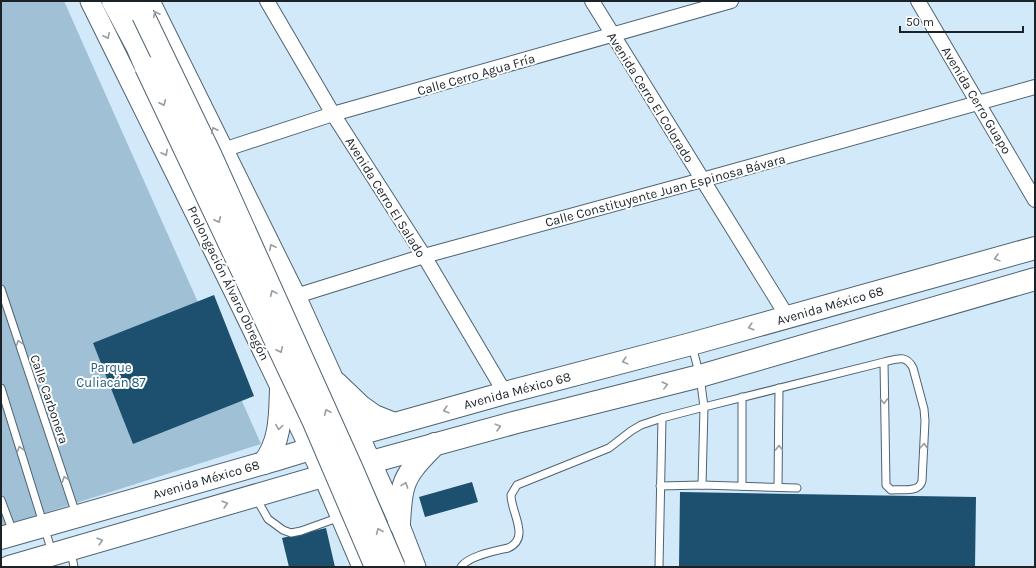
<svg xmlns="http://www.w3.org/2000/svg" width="1036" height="568" font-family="Karla,sans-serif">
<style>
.green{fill:#a0c0d6}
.building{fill:#1c506e}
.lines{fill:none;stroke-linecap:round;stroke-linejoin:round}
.lane-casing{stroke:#4f6371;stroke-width:9}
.street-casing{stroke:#4f6371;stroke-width:16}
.secondary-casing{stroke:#4f6371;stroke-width:21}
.primary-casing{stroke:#4f6371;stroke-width:24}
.lane{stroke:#fff;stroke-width:7}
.street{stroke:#fff;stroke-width:14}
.secondary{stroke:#fff;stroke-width:19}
.primary{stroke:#fff;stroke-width:22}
.primary-bridge-casing{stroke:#4f6371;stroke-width:24;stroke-linecap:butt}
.primary-bridge{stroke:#fff;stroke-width:22}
.oneway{stroke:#989c9f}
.labels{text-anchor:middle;stroke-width:4;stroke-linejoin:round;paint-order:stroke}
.street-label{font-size:13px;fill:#1b2329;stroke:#fff}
.park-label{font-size:13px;fill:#1f5b7e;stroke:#fff}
</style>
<rect width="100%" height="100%" fill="#d2e9f9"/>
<!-- green -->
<polygon class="green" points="1,1 64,1 261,444 1,527"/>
<!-- building -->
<g class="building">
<polygon points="214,295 254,396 133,444 93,343"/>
<polygon points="472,482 478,502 425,517 419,497"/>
<polygon points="680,492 976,497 975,567 679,567"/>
<polygon points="326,528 335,567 289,567 282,538"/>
</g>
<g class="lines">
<!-- lane casing -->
<g class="lane-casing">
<g id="lane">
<polyline points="1,289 76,514"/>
<polyline points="1,388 52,552"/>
<path d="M702,485L704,407L884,362C897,359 906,354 913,368L924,409L925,421L922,481C919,493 902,489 891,490L886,485L884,362"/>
<polyline points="660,486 702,485 797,488"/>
<polyline points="742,486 742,397"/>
<polyline points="778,487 779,388"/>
<polyline points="256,498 268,519 283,530 291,533 301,531 340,517"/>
<polyline points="1,500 13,532"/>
<polyline points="71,551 74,567"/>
<path d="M461,567C468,556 495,551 508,548C531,538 511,513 511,495L517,485L609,448L631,431L641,425L662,418L704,407L700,376L692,346"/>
<polyline points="659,567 662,418"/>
</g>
</g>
<!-- street casing -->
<g class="street-casing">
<g id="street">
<polyline points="267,1 333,114 424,256 505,393"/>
<polyline points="592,1 787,316"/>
<polyline points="918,1 1035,200"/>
<polyline points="223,150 333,114 731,1"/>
<polyline points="296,296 424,256 702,180 1035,87"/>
</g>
</g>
<!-- secondary casing -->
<g class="secondary-casing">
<g id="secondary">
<polyline points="90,1 238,300 323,476 362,567"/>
<polyline points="150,1 296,296 399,523 416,567"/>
</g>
</g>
<!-- primary casing -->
<g class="primary-casing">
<g id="primary">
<polyline points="113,1 137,46 146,67"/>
<polyline points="136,1 143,15"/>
<polyline points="336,383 360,406 374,416 394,424"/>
<path d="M264,463C281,441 280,415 281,389"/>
<path d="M399,523C400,510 400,497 404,485C409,469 424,456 435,444"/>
<polyline points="1,538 278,459 359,434 505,393 691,344 1035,248"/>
<polyline points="9,567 371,462 517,422 700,376 1035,279"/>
</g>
</g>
<!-- lane -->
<use href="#lane" class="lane"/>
<!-- street -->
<use href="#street" class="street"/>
<!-- secondary -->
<use href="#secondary" class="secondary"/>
<!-- primary -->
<use href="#primary" class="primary"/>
<!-- primary-bridge casing -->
<g class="primary-bridge-casing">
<g id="primary-bridge">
<polyline points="143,15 210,154 351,467 394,567"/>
<polyline points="146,67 313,420 376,567"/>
</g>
</g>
<!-- primary-bridge -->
<use href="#primary-bridge" class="primary-bridge"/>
</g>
<!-- one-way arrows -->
<defs><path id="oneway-chevron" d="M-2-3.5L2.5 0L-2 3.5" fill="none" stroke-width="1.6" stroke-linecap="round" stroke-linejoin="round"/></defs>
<g class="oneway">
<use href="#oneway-chevron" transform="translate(156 14) rotate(-116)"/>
<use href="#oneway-chevron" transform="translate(107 36) rotate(64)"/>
<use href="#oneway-chevron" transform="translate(163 103) rotate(65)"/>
<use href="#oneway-chevron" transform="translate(214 130) rotate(-116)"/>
<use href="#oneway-chevron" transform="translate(165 153) rotate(63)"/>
<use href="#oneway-chevron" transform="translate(218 220) rotate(65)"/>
<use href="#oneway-chevron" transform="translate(272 247) rotate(-117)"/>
<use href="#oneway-chevron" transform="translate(997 258) rotate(165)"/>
<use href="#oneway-chevron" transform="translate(273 293) rotate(-114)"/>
<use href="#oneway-chevron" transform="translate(751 327) rotate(164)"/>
<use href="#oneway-chevron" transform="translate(19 343) rotate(-108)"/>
<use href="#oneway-chevron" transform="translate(280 350) rotate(65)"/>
<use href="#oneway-chevron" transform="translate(625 361) rotate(165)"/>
<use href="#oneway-chevron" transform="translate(665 385) rotate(-14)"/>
<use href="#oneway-chevron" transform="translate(884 401) rotate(89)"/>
<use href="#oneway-chevron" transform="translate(446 410) rotate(164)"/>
<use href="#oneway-chevron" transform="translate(327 412) rotate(-114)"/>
<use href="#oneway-chevron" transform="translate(279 427) rotate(98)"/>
<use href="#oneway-chevron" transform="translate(498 427) rotate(-15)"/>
<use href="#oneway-chevron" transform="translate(924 446) rotate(-87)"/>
<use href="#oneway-chevron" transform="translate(779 448) rotate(-90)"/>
<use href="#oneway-chevron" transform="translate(20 449) rotate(-107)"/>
<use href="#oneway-chevron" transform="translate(65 479) rotate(-109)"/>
<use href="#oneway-chevron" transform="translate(405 485) rotate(-70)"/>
<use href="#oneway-chevron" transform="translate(225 504) rotate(-16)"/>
<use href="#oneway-chevron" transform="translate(379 531) rotate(-112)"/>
<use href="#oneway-chevron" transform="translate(100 541) rotate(-16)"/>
</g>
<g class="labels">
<!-- street labels -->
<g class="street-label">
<text transform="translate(476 74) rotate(-16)" y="5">Calle Cerro Agua Fría</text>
<text transform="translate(651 97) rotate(58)" y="5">Avenida Cerro El Colorado</text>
<text transform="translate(977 100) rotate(59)" y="5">Avenida Cerro Guapo</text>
<text transform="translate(665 190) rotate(-15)" y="5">Calle Constituyente Juan Espinosa Bávara</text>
<text transform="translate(386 197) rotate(58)" y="5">Avenida Cerro El Salado</text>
<text transform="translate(229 283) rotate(64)" y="5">Prolongación Álvaro Obregón</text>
<text transform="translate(830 305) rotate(-16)" y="5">Avenida México 68</text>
<text transform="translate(517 390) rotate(-15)" y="5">Avenida México 68</text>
<text transform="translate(50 399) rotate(71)" y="5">Calle Carbonera</text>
<text transform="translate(206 479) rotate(-16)" y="5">Avenida México 68</text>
</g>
<!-- park labels -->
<g class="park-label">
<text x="111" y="372">Parque<tspan x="111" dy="15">Culiacán 87</tspan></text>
</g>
</g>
<!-- border -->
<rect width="1036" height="568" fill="none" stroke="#1b2329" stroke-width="4"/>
<!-- scale -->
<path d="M900 26v6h123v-6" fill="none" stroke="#1b2329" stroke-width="2"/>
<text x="906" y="26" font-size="12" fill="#1b2329" stroke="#ffffff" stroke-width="3" paint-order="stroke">50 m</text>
</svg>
